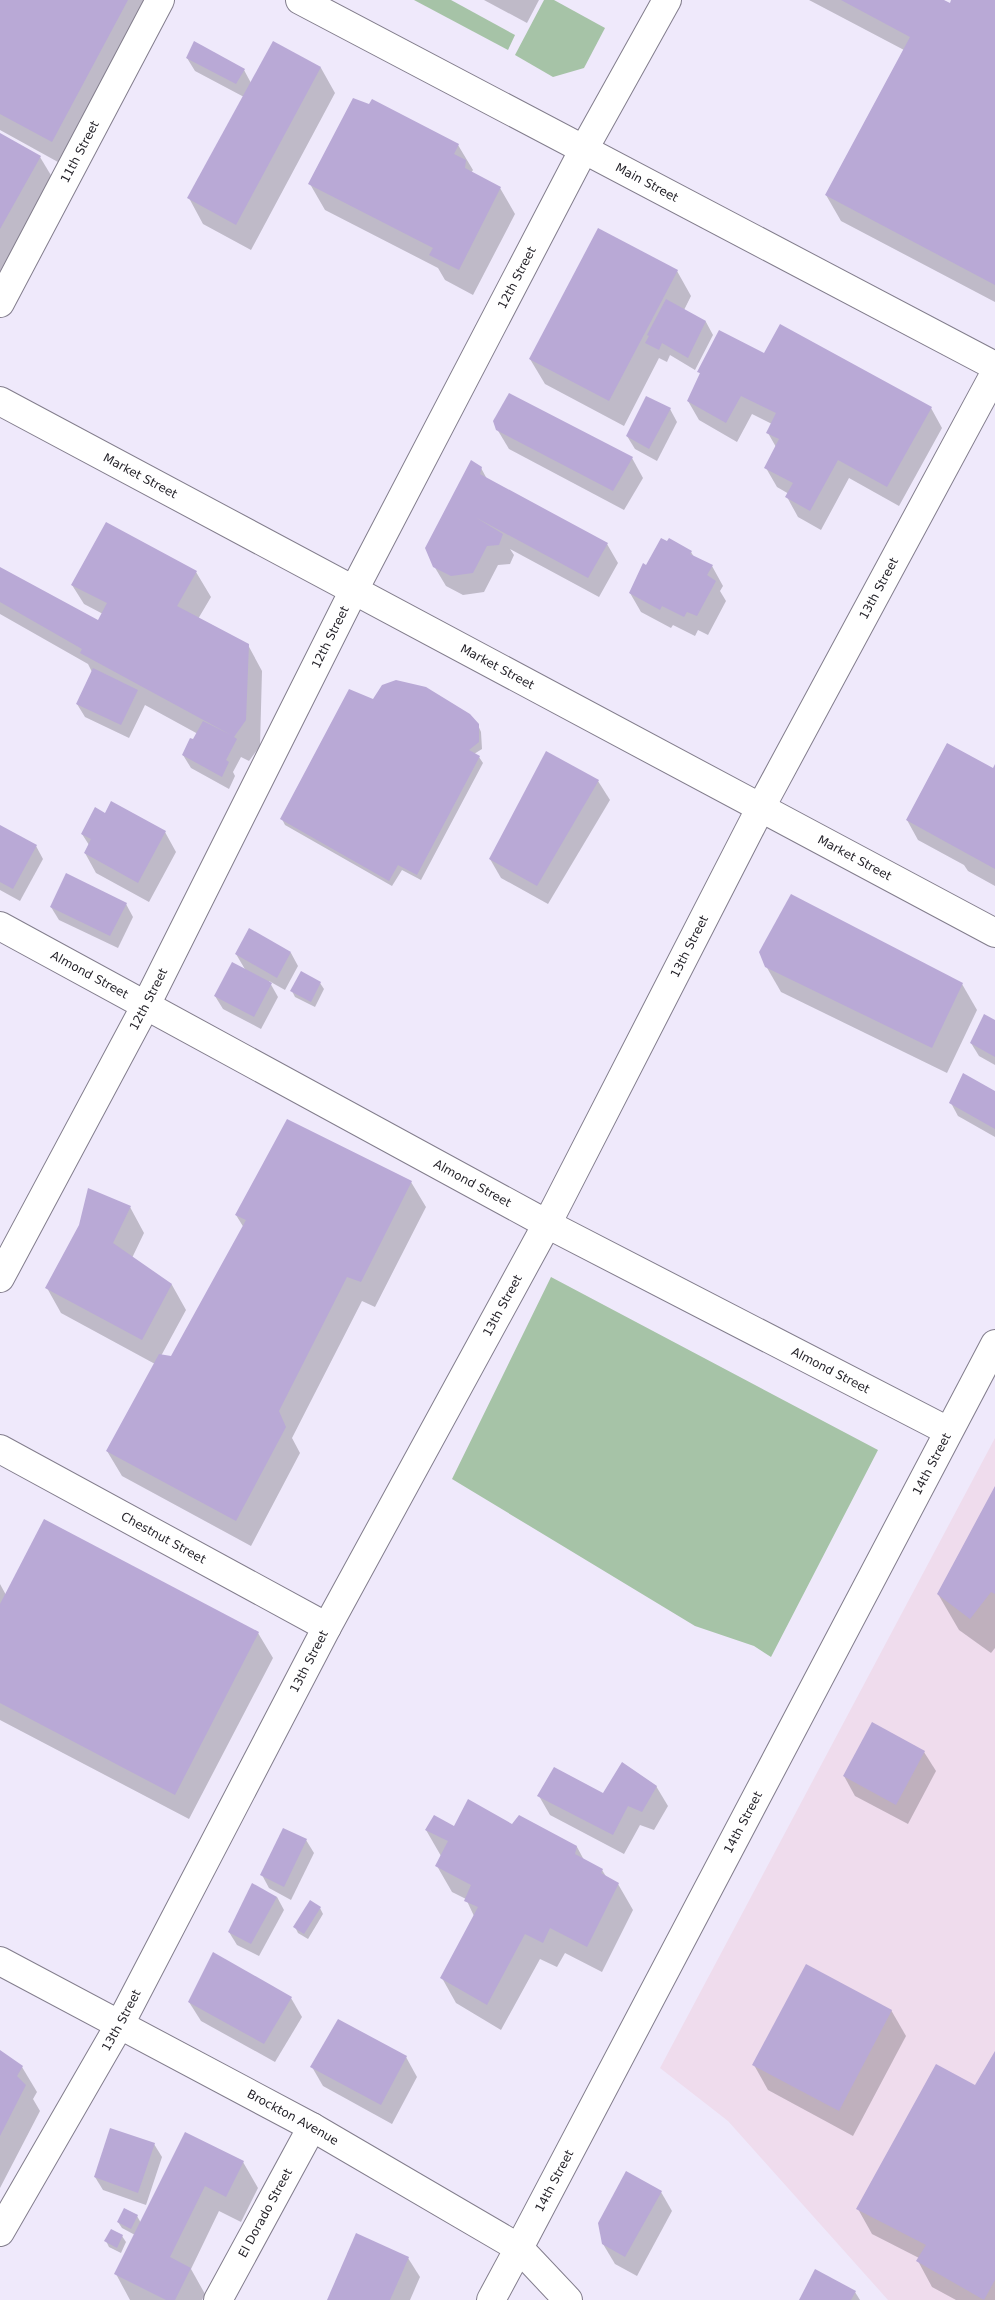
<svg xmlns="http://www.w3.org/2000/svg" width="995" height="2300" font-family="'DejaVu Sans',sans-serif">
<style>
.medical{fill:#efdced}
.green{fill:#a6c3a7}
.shadow{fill:#0003}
.building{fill:#b9a9d6}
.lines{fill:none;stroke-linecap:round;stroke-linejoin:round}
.minor-casing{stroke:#827d8c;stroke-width:30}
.major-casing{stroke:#827d8c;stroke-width:30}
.minor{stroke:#fff;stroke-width:28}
.major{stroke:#fff;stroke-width:28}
.labels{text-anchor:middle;stroke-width:4;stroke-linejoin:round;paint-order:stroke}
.street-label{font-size:12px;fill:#211f26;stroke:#efe9fb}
</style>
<rect width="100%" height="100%" fill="#efe9fb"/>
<!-- medical -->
<polygon class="medical" points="995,1438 995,2300 888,2300 728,2121 660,2068"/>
<!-- green -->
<g class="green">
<polygon points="414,0 451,0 515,35 508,50"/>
<polygon points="544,0 554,0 605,28 584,68 553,77 515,55"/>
<polygon points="551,1277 878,1450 771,1657 754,1646 695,1626 452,1479"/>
</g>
<!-- shadow -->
<g class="shadow">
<polygon points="0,0 156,0 67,167 0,130"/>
<polygon points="484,0 539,0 527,23"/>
<polygon points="809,0 941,0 950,5 953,0 995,0 995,302 841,221 826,195 904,50"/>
<polygon points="274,43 321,68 335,93 251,250 203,224 189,198 244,97 195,71 187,58 244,70 251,83"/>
<polygon points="0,135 40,157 55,182 0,280"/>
<polygon points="458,145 473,170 471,173 500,188 515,214 473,295 445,280 438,268 325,210 310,184"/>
<polygon points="677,271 691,296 684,310 706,322 713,335 695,370 670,355 667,362 659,358 624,426 545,384 530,359"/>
<polygon points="764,355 931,408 942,428 899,506 849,478 821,530 798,517 787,497 789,494 777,487 766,468 776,447 768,433 772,424 752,414 737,442 699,420 688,401 701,375 699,372"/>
<polygon points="670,409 677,422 657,461 635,449 627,436"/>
<polygon points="497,429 632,458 643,478 624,510 509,449"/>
<polygon points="481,468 487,479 607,544 618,563 599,597 510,549 514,555 510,564 498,565 484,592 463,595 446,586 434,566"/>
<polygon points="691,552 694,557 712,566 723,586 720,591 726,601 708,635 698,630 695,636 673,625 671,628 641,612 630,593 647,566"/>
<polygon points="0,568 98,623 103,614 84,604 72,585 196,572 211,597 198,619 248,645 262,671 260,746 249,761 241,757 233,772 235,776 229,789 191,768 183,755 198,734 145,705 129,738 85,717 77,704 92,672 88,664 0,614"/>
<polygon points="373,701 478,725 481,732 482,749 474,754 479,757 483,763 421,880 402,870 392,886 285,825 282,819"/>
<polygon points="995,768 995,886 968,871 964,865 918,840 907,820"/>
<polygon points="598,781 610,800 548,904 501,878 490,859"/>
<polygon points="106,814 165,832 176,852 149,902 96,873 85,853 89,845 82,834"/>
<polygon points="0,827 36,846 43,859 20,901 0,890"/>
<polygon points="126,904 133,917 118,948 59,920 51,907"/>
<polygon points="291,953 298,966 285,990 269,981 278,997 261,1029 223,1009 215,996 246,971 236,954"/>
<polygon points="766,966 962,984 977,1010 947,1073 781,992"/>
<polygon points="320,983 324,989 315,1007 295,997 292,991"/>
<polygon points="995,1022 995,1065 979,1056 971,1043"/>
<polygon points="995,1093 995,1137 958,1116 951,1103"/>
<polygon points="411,1182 426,1207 375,1307 362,1301 292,1438 300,1453 251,1546 122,1476 107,1451 155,1364 61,1313 47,1288 130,1207 144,1233 132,1258 172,1285 186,1310 161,1356 171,1358 244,1228 236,1215"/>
<polygon points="995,1488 995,1648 991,1653 959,1630 938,1594"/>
<polygon points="0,1584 6,1595 258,1633 273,1658 189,1819 0,1720"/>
<polygon points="924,1752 936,1771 908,1824 855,1796 844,1776"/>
<polygon points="656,1786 668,1806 654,1830 640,1825 624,1854 550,1815 539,1796 603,1794"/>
<polygon points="512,1826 577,1847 584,1860 602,1870 607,1878 618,1884 633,1910 602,1972 565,1953 557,1967 540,1959 501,2030 456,2003 442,1978 474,1916 466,1899 452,1892 437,1866 441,1856 426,1830"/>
<polygon points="306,1840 314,1853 291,1900 269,1888 262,1875"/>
<polygon points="277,1897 284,1910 259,1956 237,1945 229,1932"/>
<polygon points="320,1908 323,1914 308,1939 298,1933 295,1927"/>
<polygon points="291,1998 302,2017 275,2062 201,2021 189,2002"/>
<polygon points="891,2010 906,2036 853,2136 768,2090 754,2065"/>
<polygon points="0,2051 22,2067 37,2092 33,2099 40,2111 0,2188"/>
<polygon points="995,2053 995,2300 956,2300 932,2287 918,2261 919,2258 872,2234 858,2209 976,2087"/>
<polygon points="406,2057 417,2077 392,2124 323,2086 312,2067"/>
<polygon points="154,2144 162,2157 146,2205 103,2190 95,2177"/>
<polygon points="243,2162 258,2188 241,2222 219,2211 191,2269 205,2294 202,2300 130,2300 116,2274 135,2235 122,2228 118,2222 137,2216 141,2223"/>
<polygon points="661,2192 672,2211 637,2276 615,2264 603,2244"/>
<polygon points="122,2236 126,2242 121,2253 109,2247 106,2241"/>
<polygon points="408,2258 420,2277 410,2300 328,2300"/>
<polygon points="855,2292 860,2300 800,2300"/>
</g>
<!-- building -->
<g class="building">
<polygon points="0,0 128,0 52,142 0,114"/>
<polygon points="841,0 944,0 950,3 951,0 995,0 995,285 825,195 910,37"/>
<polygon points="194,41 245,69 236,84 186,58"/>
<polygon points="273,41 321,67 236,225 187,198"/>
<polygon points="353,98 369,104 372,99 459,144 454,154 466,160 465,168 501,187 459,270 429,255 433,248 308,184"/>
<polygon points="0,133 41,156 0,229"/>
<polygon points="598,228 678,270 609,401 529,359"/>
<polygon points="666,299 706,321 688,358 662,343 659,350 645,343 649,336 647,335"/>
<polygon points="780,324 932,407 887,487 838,460 810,511 785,497 793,483 764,468 779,439 766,433 776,413 741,396 726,423 687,401 700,373 697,372 719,330 764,353"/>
<polygon points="509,393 633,457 613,491 496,430 493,421"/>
<polygon points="646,396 671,408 649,449 626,436"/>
<polygon points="471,460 482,467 480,474 608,543 588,578 475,517 503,534 499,545 487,546 473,573 451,576 433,567 425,548"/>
<polygon points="106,522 197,571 177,606 249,644 246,720 234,737 237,739 226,760 229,762 222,777 182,755 190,738 193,739 203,721 231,735 80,653 82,649 0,602 0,567 98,620 107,603 71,585"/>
<polygon points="661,538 667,541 669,538 692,551 690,554 713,565 707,575 716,581 697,616 687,612 684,617 662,606 660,610 629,593 643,563 646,565"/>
<polygon points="93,668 138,690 121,725 76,704"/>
<polygon points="396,680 426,687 470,714 479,724 479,742 469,750 480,756 417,875 398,865 389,881 280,819 349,689 373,699 382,685"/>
<polygon points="947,743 993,768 995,764 995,869 906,820"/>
<polygon points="546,751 599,780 537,886 489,859"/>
<polygon points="111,801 166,831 138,883 84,853 91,839 81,834 95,807 105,813"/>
<polygon points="0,825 37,845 13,889 0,882"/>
<polygon points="66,873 127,903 110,936 50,907"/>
<polygon points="791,894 963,983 932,1048 765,967 759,952"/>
<polygon points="249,928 291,952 277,978 235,954"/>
<polygon points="232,962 272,983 254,1017 214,996"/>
<polygon points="301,971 321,982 311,1002 290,991"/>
<polygon points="984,1014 995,1020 995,1057 970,1043"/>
<polygon points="963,1073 995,1091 995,1129 949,1103"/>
<polygon points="287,1119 412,1181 361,1282 347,1277 279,1411 286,1427 236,1521 106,1451 159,1354 171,1356 246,1220 235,1215"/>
<polygon points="88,1188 131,1206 113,1243 172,1284 142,1340 45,1288 79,1225"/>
<polygon points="995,1486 995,1594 991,1592 970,1619 937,1594"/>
<polygon points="44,1519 259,1632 175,1795 0,1703 0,1604"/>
<polygon points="872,1722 925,1751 896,1805 843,1776"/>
<polygon points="622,1762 657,1786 642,1812 628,1806 613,1835 537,1796 554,1767 603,1793"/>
<polygon points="468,1799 512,1824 519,1815 577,1846 575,1854 603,1869 601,1873 619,1883 587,1947 550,1928 543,1943 525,1934 487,2005 440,1978 478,1907 464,1901 471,1885 435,1866 448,1841 425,1830 434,1815 454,1826"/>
<polygon points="283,1828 307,1839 284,1887 260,1875"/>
<polygon points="252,1883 277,1897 251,1944 228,1932"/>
<polygon points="310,1900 321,1907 304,1934 293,1927"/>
<polygon points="213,1952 292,1997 264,2044 188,2002"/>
<polygon points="806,1964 892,2010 839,2111 752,2065"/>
<polygon points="338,2019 407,2056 381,2105 310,2067"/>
<polygon points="0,2050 23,2066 17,2076 26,2085 0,2136"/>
<polygon points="995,2051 995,2280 984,2300 916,2261 926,2245 856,2209 936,2064 975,2085"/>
<polygon points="110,2128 155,2143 138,2193 94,2177"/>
<polygon points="185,2132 244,2161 226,2197 205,2186 170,2257 191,2268 175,2300 166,2300 114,2274"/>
<polygon points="626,2171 662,2191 625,2257 602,2244 598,2223"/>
<polygon points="124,2208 138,2215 131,2229 117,2222"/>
<polygon points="111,2229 123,2235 117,2248 104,2241"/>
<polygon points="356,2233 409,2257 390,2300 327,2300"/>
<polygon points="815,2269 856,2291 851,2300 799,2300"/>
</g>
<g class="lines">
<!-- minor casing -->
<g class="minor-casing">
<g id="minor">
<path id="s1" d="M300,0L995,366"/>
<path id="s2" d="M0,303L160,0"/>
<path id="s3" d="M0,926L547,1224L948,1431"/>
<path id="s4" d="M0,1278L146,1005L354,590L584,149L667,0"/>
<path id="s5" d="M0,1449L327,1627"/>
<path id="s6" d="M0,2232L120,2024L327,1627L547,1224L761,807L995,373"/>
<path id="s7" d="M218,2300L312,2127"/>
<polyline points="491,2300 519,2248"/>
</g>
</g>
<!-- major casing -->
<g class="major-casing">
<g id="major">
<path id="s8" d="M0,401L995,933"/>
<path id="s9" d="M0,1961L312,2127L519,2248L568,2300"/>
<path id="s10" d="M519,2248L995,1344"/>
</g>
</g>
<!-- minor -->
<use href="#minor" class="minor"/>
<!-- major -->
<use href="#major" class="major"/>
</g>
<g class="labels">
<!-- street labels -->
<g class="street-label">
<text dy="4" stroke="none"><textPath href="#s2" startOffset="171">11th Street</textPath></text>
<text dy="4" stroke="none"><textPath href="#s1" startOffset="392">Main Street</textPath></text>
<text dy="4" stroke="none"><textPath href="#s4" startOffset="1126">12th Street</textPath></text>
<text dy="4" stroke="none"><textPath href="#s8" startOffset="159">Market Street</textPath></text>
<text dy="4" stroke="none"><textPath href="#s6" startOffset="1864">13th Street</textPath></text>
<text dy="4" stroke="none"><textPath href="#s4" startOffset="721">12th Street</textPath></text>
<text dy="4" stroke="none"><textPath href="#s8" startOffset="564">Market Street</textPath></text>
<text dy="4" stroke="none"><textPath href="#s8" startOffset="969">Market Street</textPath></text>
<text dy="4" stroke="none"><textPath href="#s6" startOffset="1459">13th Street</textPath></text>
<text dy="4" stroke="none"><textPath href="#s3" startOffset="102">Almond Street</textPath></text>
<text dy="4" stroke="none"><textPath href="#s4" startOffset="316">12th Street</textPath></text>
<text dy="4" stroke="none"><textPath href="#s3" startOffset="538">Almond Street</textPath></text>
<text dy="4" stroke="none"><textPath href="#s6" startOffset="1054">13th Street</textPath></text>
<text dy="4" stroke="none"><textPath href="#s3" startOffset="942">Almond Street</textPath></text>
<text dy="4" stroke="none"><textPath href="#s10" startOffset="886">14th Street</textPath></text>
<text dy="4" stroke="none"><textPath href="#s5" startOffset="186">Chestnut Street</textPath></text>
<text dy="4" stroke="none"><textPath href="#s6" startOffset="649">13th Street</textPath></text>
<text dy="4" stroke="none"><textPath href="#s10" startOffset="481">14th Street</textPath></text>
<text dy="4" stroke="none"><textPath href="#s6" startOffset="244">13th Street</textPath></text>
<text dy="4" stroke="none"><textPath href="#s9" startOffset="332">Brockton Avenue</textPath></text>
<text dy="4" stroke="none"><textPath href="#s10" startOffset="76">14th Street</textPath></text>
<text dy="4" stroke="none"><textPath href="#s7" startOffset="99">El Dorado Street</textPath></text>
</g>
</g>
</svg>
